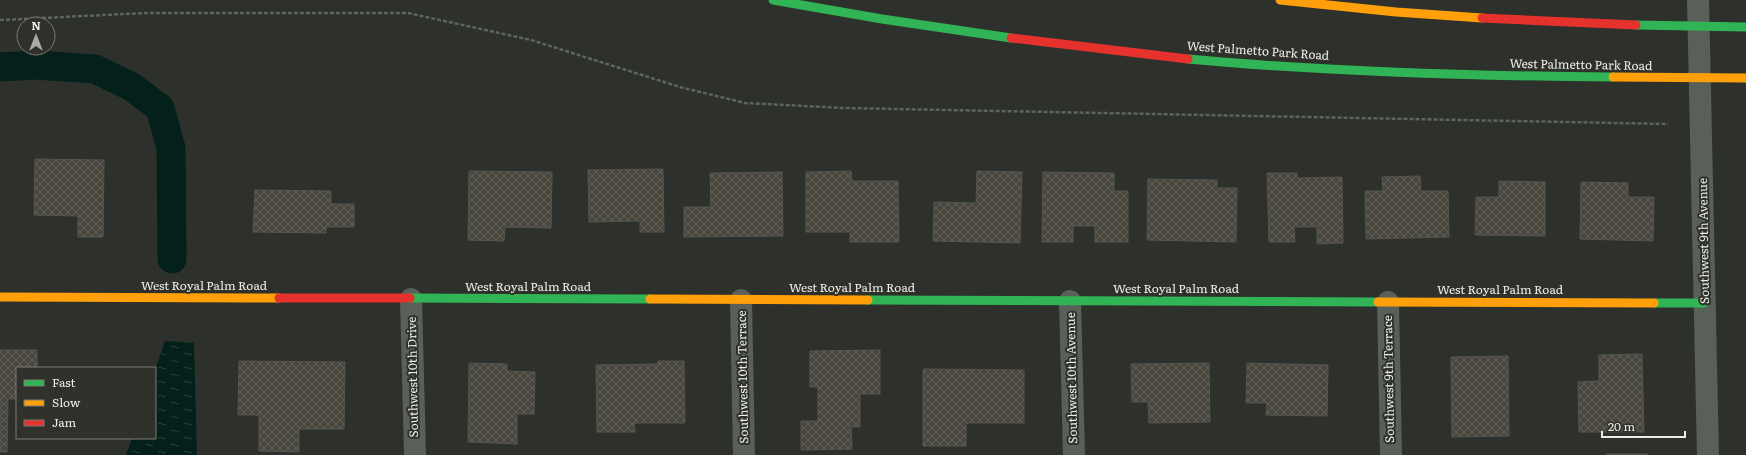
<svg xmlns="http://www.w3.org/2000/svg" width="1746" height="455" font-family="Literata,serif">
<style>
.water{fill:url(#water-ripples)}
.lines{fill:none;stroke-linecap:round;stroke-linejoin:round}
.canal{stroke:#04201a;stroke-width:29}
.building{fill:url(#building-cross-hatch);stroke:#555652}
.path{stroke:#5e645f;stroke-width:2.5;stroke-dasharray:4 2;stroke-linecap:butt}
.street{stroke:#586059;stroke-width:22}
.fast{stroke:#30b455;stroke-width:9}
.slow{stroke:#ff9f0a;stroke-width:9}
.jam{stroke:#e5322d;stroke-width:9}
.labels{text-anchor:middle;stroke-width:4;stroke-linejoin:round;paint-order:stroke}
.street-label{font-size:12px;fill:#ecede8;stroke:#2f312a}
</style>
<defs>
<pattern id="water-ripples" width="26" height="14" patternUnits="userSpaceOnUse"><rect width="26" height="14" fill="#04201a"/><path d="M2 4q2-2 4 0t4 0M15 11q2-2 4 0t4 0" fill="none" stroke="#29413b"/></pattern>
<pattern id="building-cross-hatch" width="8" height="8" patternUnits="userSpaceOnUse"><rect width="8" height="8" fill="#48463d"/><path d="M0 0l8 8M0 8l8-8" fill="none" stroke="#636159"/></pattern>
</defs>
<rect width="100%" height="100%" fill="#2e302b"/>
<!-- water -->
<polygon class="water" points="165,341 194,343 197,455 126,455 132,438 155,438 155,371"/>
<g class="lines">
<!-- canal -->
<polyline class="canal" points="0,67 35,65 95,69 132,87 160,108 171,148 172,259"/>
</g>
<!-- building -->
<g class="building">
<polygon points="35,159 104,160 103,237 78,237 78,216 34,215"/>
<polygon points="663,169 664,232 640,232 640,221 589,222 588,170"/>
<polygon points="469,171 552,172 551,228 505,227 504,241 468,240"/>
<polygon points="851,171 852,181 898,181 899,242 850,242 850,232 806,232 806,172"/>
<polygon points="977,171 1022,172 1020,243 933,241 934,202 976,203"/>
<polygon points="782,172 783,236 684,237 684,207 711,207 710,173"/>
<polygon points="1043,172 1114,173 1114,191 1128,191 1128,242 1095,242 1095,226 1073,226 1073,242 1042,242"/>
<polygon points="1267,173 1297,173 1297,178 1342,177 1343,243 1317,244 1317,227 1294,227 1295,242 1269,242"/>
<polygon points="1420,176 1421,191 1448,191 1449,237 1366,239 1365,191 1383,191 1382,177"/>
<polygon points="1148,179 1217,180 1217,188 1237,188 1236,242 1147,240"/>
<polygon points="1499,181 1545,182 1545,236 1475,235 1476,197 1499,197"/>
<polygon points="1581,182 1628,183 1628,197 1654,197 1653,241 1580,239"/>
<polygon points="255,190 331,191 331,204 354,204 354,227 326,227 326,233 253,232"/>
<polygon points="0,350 37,350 37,368 17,368 17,399 8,399 7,452 0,452"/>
<polygon points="880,350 880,394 860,394 860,427 851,427 852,449 801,450 801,421 818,421 818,387 810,387 810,351"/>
<polygon points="1642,354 1644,432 1579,432 1578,382 1599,381 1599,355"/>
<polygon points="1508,356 1509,436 1452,437 1451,357"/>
<polygon points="239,361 345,362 344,429 299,429 299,452 259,451 259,415 238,415"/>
<polygon points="658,361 684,361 685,423 634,423 635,432 597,432 596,365 658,364"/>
<polygon points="469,363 507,364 507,371 535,372 534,414 517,414 517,444 468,442"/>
<polygon points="1209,363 1210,422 1149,423 1148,402 1132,402 1131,364"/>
<polygon points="1247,363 1328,365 1327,416 1266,415 1267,403 1246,403"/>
<polygon points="923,369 1024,370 1024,423 966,423 966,446 923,446"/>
<rect x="1607" y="454" width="40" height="1"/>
</g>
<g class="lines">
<!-- path -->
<polyline class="path" points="0,20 146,13 408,13 531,40 680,87 745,103 844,108 1668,124"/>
<!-- street -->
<g class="street">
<polyline points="1698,0 1708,455"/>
<polyline points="411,299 415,455"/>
<polyline points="741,300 744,455"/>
<polyline points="1070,301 1074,455"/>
<polyline points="1388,302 1391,455"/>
</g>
<!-- fast -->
<g class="fast">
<polyline points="773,0 882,19 1011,38"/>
<polyline points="1636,25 1746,27"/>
<path d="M1188,59C1329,72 1471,76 1613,77"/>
<polyline points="410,298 650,299"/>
<polyline points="868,300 1378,302"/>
<polyline points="1654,303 1704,303"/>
</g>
<!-- slow -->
<g class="slow">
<polyline points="1280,0 1396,12 1482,18"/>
<polyline points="1613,77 1746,78"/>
<polyline points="0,297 279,298"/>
<polyline points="650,299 868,300"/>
<polyline points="1378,302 1654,303"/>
</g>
<!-- jam -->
<g class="jam">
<polyline points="1482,18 1636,25"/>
<polyline points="1011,38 1188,59"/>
<polyline points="279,298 410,298"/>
</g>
</g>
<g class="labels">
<!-- street labels -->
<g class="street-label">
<text transform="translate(1258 51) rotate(4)" y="4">West Palmetto Park Road</text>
<text transform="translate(1581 65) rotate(1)" y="4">West Palmetto Park Road</text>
<text transform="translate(1704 241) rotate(-91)" y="4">Southwest 9th Avenue</text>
<text x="204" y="290">West Royal Palm Road</text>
<text x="528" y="291">West Royal Palm Road</text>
<text x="852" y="292">West Royal Palm Road</text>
<text x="1176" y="293">West Royal Palm Road</text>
<text x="1500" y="294">West Royal Palm Road</text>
<text transform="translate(413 377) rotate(-91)" y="4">Southwest 10th Drive</text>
<text transform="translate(743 377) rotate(-91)" y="4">Southwest 10th Terrace</text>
<text transform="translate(1072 378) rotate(-91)" y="4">Southwest 10th Avenue</text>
<text transform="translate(1389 379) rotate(-91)" y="4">Southwest 9th Terrace</text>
</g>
</g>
<!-- legend -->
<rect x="16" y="367" width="140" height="72" fill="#2f312a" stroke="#7b7c76"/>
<rect x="24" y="380" width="20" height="6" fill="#30b455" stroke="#7b7c76"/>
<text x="52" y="387" font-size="12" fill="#ecede8">Fast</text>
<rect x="24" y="400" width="20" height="6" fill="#ff9f0a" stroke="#7b7c76"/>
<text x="52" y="407" font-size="12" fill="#ecede8">Slow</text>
<rect x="24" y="420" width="20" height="6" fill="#e5322d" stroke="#7b7c76"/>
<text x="52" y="427" font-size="12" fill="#ecede8">Jam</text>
<!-- north arrow -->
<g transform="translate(36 36)"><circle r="19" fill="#2f312a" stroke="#7b7c76"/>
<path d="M0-3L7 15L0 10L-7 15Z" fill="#aaaba6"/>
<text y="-6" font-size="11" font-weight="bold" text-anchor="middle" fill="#ecede8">N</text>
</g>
<!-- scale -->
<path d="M1602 431v6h83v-6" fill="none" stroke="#ecede8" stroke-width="2"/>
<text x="1608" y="431" font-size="12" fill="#ecede8" stroke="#2f312a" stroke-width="3" paint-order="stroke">20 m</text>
</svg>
